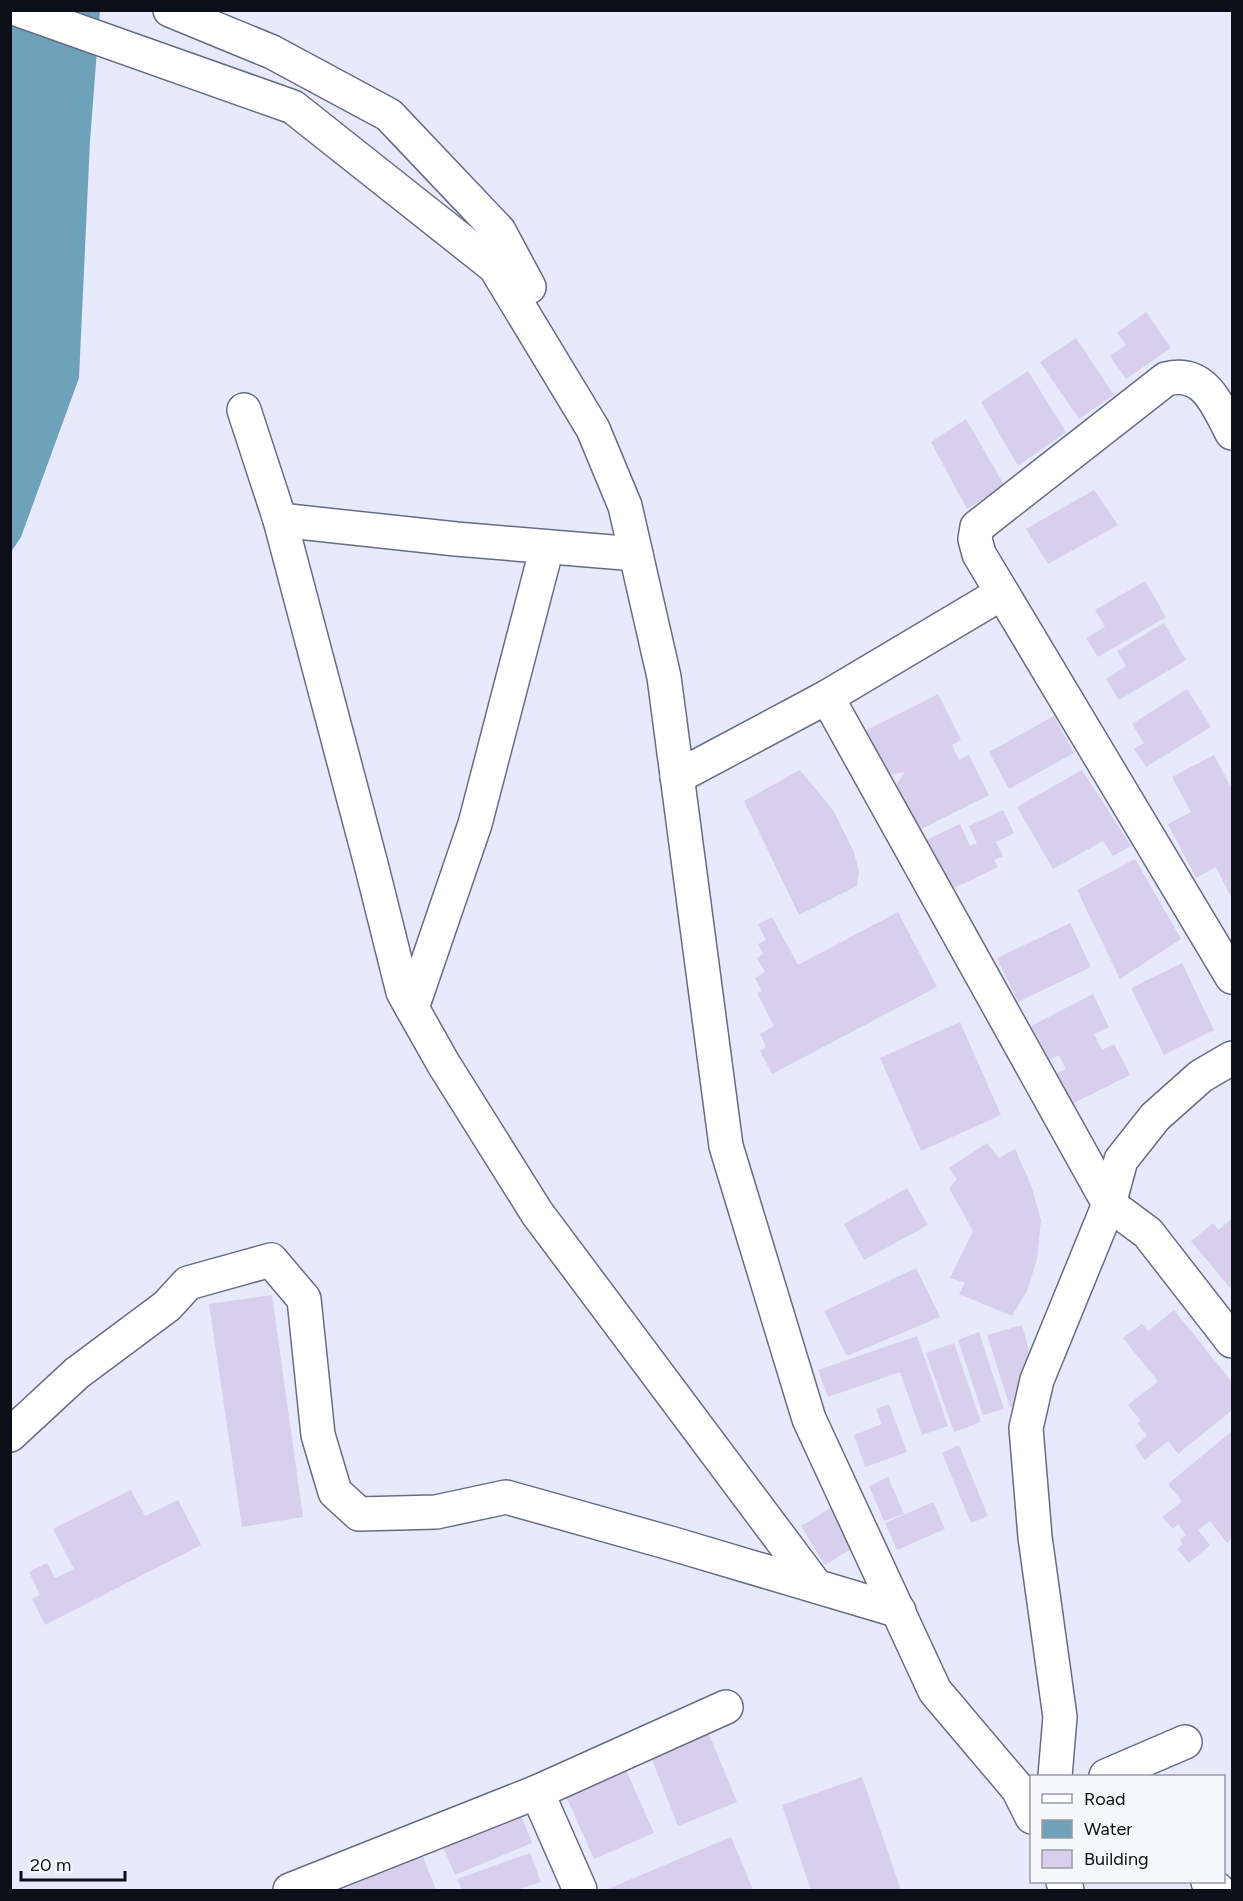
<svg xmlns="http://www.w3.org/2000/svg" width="1243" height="1901" font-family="Figtree,sans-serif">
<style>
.water{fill:#6ea1ba}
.building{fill:#d7cfec}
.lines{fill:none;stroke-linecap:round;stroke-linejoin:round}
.minor-casing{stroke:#676c85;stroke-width:36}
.minor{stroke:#fff;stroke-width:33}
</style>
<rect width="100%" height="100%" fill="#e7eafc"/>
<!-- water -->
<polygon class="water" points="11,11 100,11 90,141 79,378 21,537 11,552"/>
<!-- building -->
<g class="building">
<polygon points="1146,312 1171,348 1126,379 1110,356 1126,345 1117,333"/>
<polygon points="1076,338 1114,395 1079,419 1040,362"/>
<polygon points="1028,371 1066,432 1018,466 981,402"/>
<polygon points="966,419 1004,485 967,509 931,442"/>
<polygon points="1094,490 1118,525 1048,564 1026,529"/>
<polygon points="1145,581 1166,617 1098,657 1086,638 1105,627 1095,610"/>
<polygon points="1164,623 1186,660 1119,700 1106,679 1126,666 1117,651"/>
<polygon points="1187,689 1211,727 1146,767 1134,749 1144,743 1132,724"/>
<polygon points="938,694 961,740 952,745 959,760 969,755 989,795 917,831 895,787 905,772 885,776 863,732"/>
<polygon points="1054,716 1074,753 1009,789 989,752"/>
<polygon points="1214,755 1232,789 1232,899 1216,867 1196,878 1168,824 1191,812 1172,777"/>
<polygon points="800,770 833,810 854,852 859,872 857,886 799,915 744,801"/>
<polygon points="1082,770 1131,846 1113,856 1103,841 1053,869 1017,807"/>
<polygon points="1003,810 1014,833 996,842 1003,856 994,860 998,867 948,891 924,841 960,824 970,846 977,843 969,826"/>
<polygon points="1135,859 1181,939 1120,979 1077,890"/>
<polygon points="898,912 937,987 772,1074 760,1051 766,1047 760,1034 774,1026 757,993 762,991 755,978 765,972 757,958 763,954 758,944 766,940 758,924 772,917 798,965"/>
<polygon points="1070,923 1091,967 1018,1002 997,958"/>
<polygon points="1182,963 1214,1030 1164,1055 1131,988"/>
<polygon points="1093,994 1109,1027 1094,1034 1102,1050 1114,1044 1130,1075 1070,1105 1054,1074 1066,1069 1059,1055 1049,1060 1031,1026"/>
<polygon points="960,1022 1001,1115 921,1151 880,1058"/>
<polygon points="987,1143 999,1158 1015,1149 1031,1185 1041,1220 1037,1259 1027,1291 1012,1316 959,1294 965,1283 950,1278 973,1231 949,1188 957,1179 949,1168"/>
<polygon points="907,1188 928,1225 864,1260 844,1224"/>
<polygon points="1232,1219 1232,1286 1230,1288 1191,1241 1213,1223 1218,1230"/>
<polygon points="916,1268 940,1317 847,1356 824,1311"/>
<polygon points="272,1295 303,1517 242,1527 209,1304"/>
<polygon points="1174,1310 1232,1382 1232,1410 1178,1454 1168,1441 1145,1460 1135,1446 1147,1436 1137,1423 1141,1421 1128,1405 1158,1381 1123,1338 1142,1324 1148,1331"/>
<polygon points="1022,1325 1035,1372 1021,1404 1010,1407 987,1335"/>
<polygon points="979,1332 1004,1409 983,1415 958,1340"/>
<polygon points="917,1336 948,1426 922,1435 900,1372 828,1397 818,1370"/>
<polygon points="954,1343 981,1422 954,1432 926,1353"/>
<polygon points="889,1404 907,1452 865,1467 854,1435 882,1424 876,1409"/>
<polygon points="1232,1431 1232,1538 1227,1543 1210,1521 1198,1530 1210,1545 1189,1563 1177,1549 1183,1544 1180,1540 1186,1535 1178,1524 1173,1529 1162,1517 1182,1501 1168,1484"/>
<polygon points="959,1445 988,1516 971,1523 942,1453"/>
<polygon points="888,1477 904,1514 884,1521 869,1486"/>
<polygon points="131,1490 145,1516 178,1500 201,1545 45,1625 32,1599 40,1595 29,1572 47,1563 55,1578 74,1569 53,1529"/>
<polygon points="933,1502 945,1529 897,1550 885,1523"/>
<polygon points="832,1507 856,1546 825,1565 801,1526"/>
<polygon points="709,1734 737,1802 678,1826 651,1757"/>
<polygon points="625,1768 654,1833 594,1859 565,1794"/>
<polygon points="862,1777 901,1890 811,1890 782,1805"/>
<polygon points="521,1815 532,1843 455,1875 443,1847"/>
<polygon points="731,1837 753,1890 609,1890 608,1889"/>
<polygon points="530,1853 541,1882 517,1890 462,1890 457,1879"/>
<polygon points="422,1854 436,1890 342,1890"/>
</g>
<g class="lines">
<!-- minor casing -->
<g class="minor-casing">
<g id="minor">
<polyline points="19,10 293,107 495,267 593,429 625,506 664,677 726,1146 809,1419 935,1691 1018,1789 1032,1817"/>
<polyline points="170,10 272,52 389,115 499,231 529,287"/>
<polyline points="244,410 280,520 371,864 403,992 443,1063 537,1213 816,1586"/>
<path d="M1232,433C1217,405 1205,369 1166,379L977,527L975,539L979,554L1232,977"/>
<polyline points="280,520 456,539 636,554"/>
<polyline points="827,697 1109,1204 1148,1233 1232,1341"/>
<polyline points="677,777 827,697 1002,593"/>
<polyline points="412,1008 475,824 547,547"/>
<polyline points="10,1435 77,1373 167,1306 188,1283 271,1260 304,1299 318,1435 335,1492 359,1514 436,1512 506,1497 670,1543 899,1611"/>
<polyline points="1055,1776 1060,1717 1035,1537 1026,1428 1037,1380 1109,1204 1121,1160 1155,1117 1201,1076 1232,1058"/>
<polyline points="1106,1776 1185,1742"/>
<polyline points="537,1792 580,1890"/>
<polyline points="1063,1882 1067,1890"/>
<polyline points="1208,1882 1218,1890"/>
<polyline points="290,1890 537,1792 726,1707"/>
</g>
</g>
<!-- minor -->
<use href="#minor" class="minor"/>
</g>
<!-- border -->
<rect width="1243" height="1901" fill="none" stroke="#0d0f18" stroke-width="24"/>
<!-- legend -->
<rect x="1030" y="1775" width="195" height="108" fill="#f7f8fe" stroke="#999ba2" stroke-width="1.5"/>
<rect x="1042" y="1794" width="30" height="9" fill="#ffffff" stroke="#999ba2" stroke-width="1.5"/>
<text x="1084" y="1805" font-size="18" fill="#0d0f18">Road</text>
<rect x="1042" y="1820" width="30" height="18" fill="#6ea1ba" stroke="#999ba2" stroke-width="1.5"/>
<text x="1084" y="1835" font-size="18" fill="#0d0f18">Water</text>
<rect x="1042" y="1850" width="30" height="18" fill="#d7cfec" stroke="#999ba2" stroke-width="1.5"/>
<text x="1084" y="1865" font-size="18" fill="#0d0f18">Building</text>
<!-- scale -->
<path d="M21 1871v9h104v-9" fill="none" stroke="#0d0f18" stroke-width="3"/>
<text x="30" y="1871" font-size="18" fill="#0d0f18" stroke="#f7f8fe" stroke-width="4.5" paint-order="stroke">20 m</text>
</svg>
